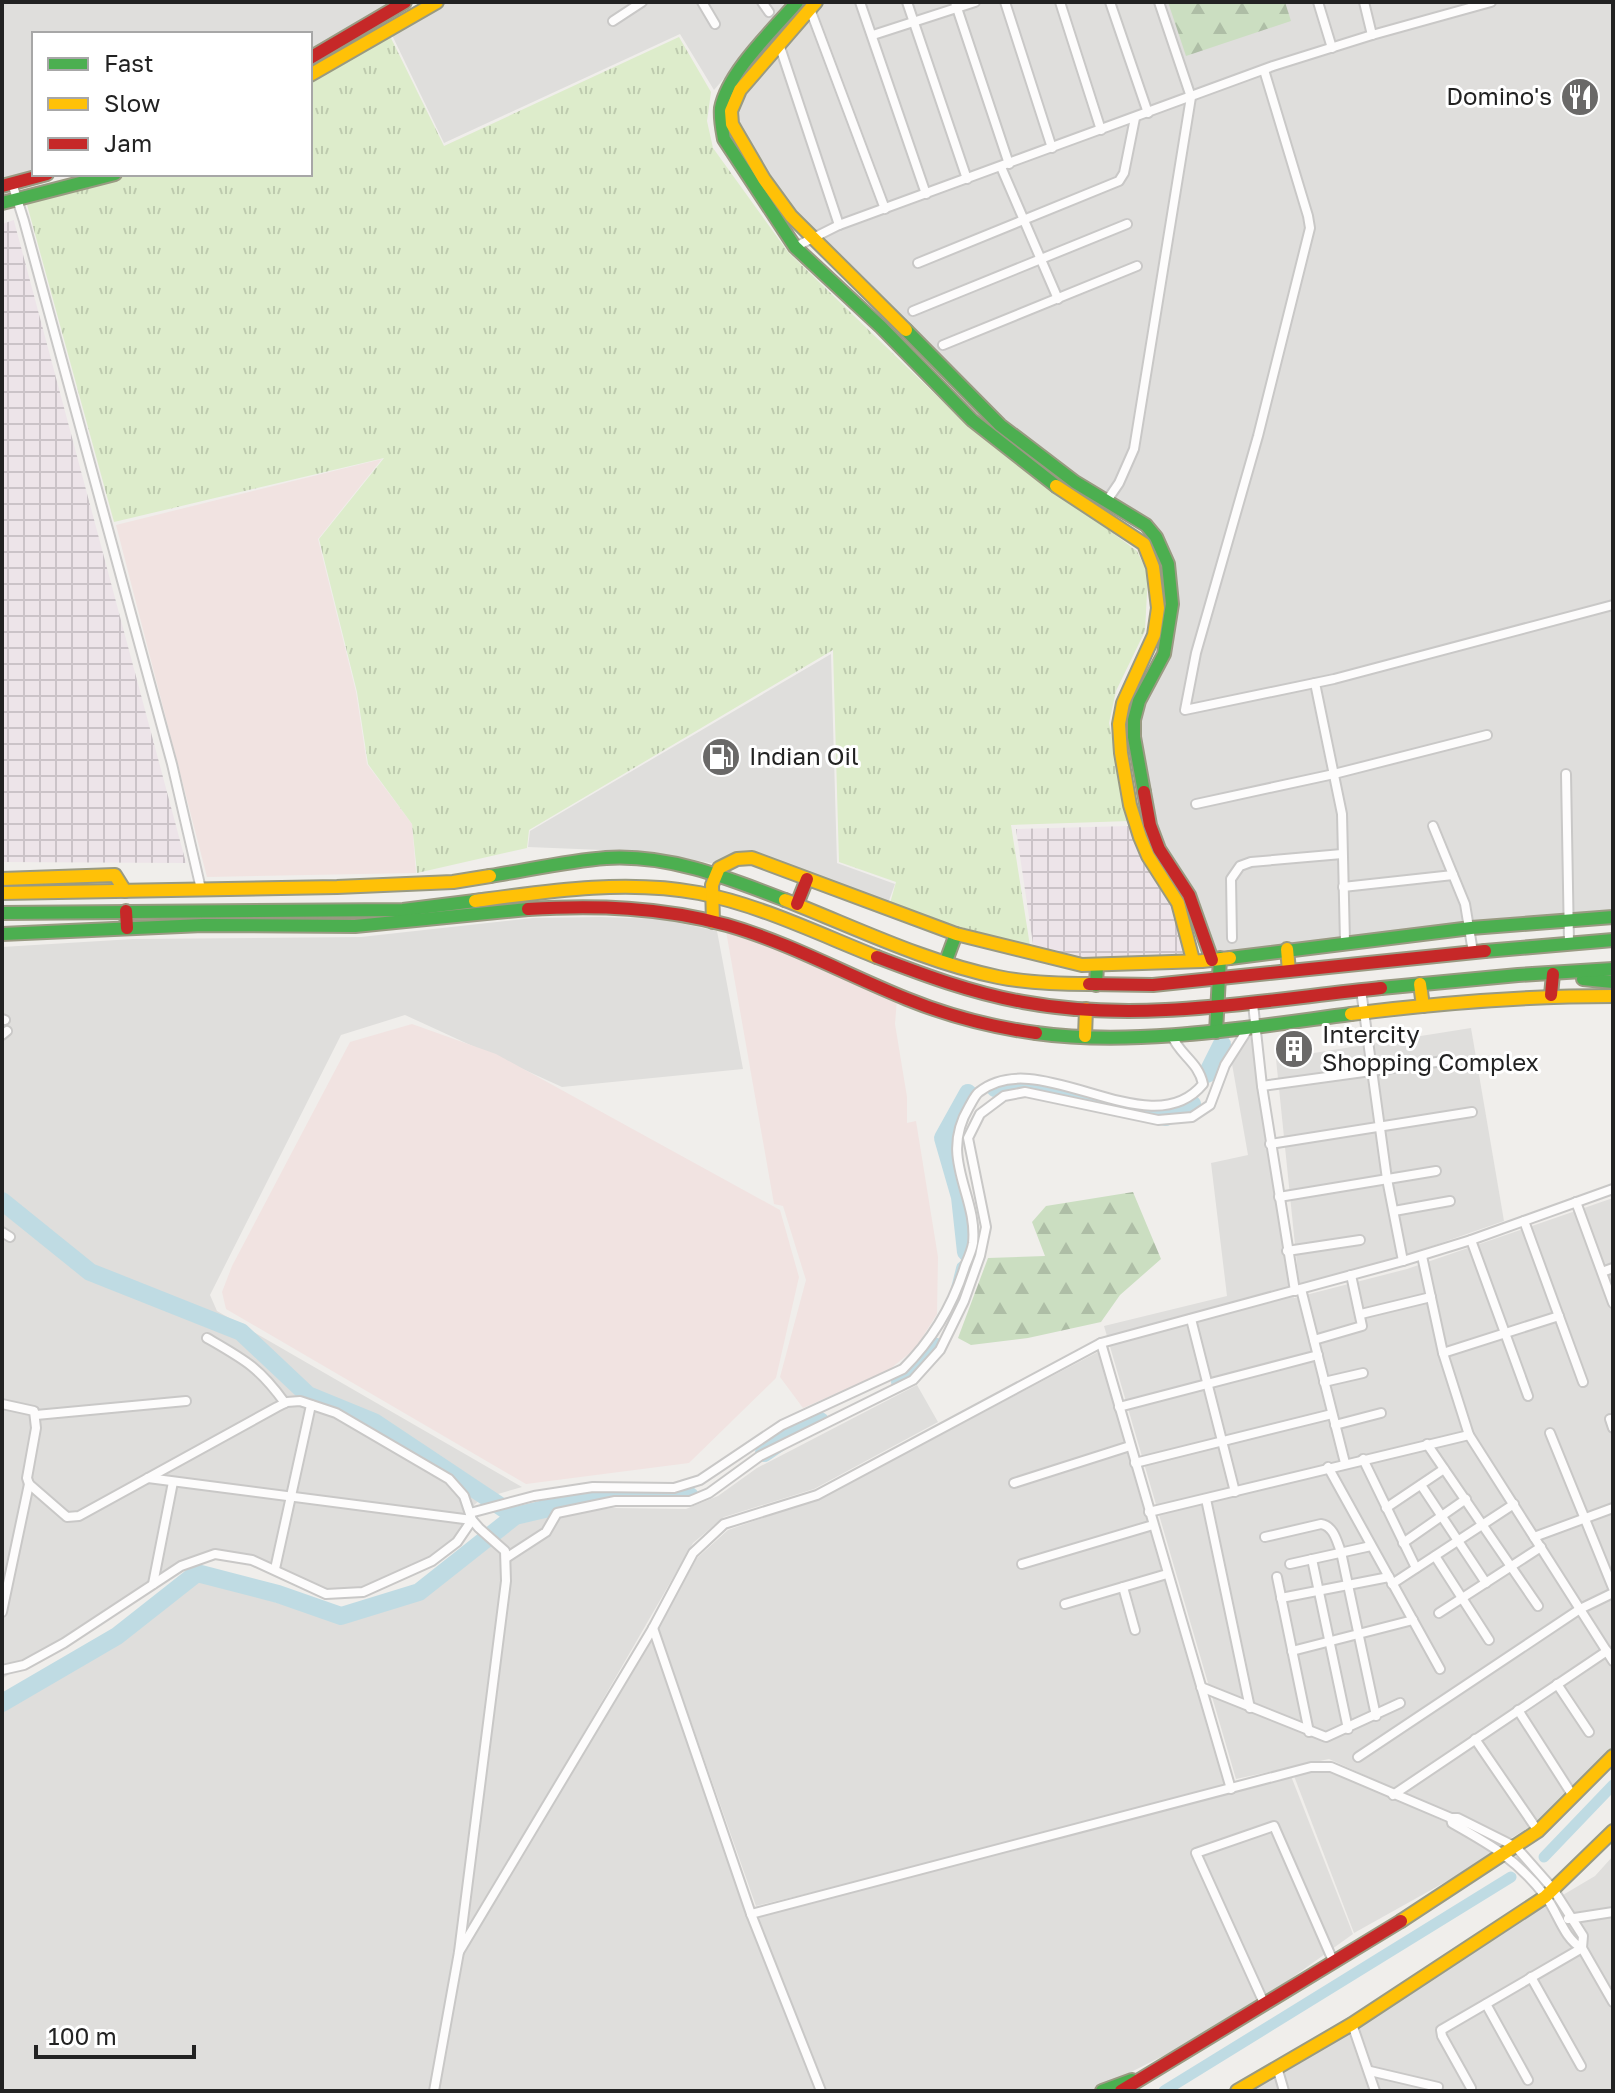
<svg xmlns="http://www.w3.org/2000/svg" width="1615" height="2093" font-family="'Golos Text',sans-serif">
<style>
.residential{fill:#dfdedc}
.commercial{fill:#f1e3e1}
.industrial{fill:url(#industrial-grid)}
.grass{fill:url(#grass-tufts)}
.forest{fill:url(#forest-firs)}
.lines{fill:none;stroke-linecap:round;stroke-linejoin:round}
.canal{stroke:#bfdbe3;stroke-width:11}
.river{stroke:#bfdbe3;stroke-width:18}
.street-casing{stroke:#c9c8c7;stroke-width:12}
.fast-casing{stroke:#999a82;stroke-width:16}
.slow-casing{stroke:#999a82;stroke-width:16}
.jam-casing{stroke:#999a82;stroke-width:16}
.street{stroke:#fdfcfc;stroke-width:8}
.fast{stroke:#4caf50;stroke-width:12}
.slow{stroke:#ffc107;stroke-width:12}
.jam{stroke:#c62828;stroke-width:12}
.labels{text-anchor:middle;stroke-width:6;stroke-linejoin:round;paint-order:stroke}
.poi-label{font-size:24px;fill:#222;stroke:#fff;text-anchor:start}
</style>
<defs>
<pattern id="industrial-grid" width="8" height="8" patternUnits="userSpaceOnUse" patternTransform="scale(2)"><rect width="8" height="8" fill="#ede4e9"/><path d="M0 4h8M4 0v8" fill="none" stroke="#cbc3c8"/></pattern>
<pattern id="grass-tufts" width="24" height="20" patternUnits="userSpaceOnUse" patternTransform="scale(2)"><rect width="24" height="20" fill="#ddeccb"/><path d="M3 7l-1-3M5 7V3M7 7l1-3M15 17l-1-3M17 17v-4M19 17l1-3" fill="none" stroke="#bdcaae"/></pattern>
<pattern id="forest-firs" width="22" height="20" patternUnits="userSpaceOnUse" patternTransform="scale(2)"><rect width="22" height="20" fill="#cbdec1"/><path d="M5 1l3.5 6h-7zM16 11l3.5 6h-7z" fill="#aebea6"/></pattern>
</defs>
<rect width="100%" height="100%" fill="#f0eeeb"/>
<!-- residential -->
<g class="residential">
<polygon points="2,2 400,2 310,54 310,34 34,34 34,174 2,182"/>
<polygon points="441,2 790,2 714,90 680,34 444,143 391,33"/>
<polygon points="820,2 1613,2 1613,914 1216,956 1162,847 1154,824 1138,734 1144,702 1168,655 1167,549 1003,421 884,300 810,232 743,141 735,113 743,94"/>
<polygon points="831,654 837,863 895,884 887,906 754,855 724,858 715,864 652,852 528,847 530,831"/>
<polygon points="600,917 660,919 717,931 743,1069 562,1087 405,1015 341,1035 210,1295 217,1311 522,1487 481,1499 465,1513 462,1529 452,1541 430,1559 363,1588 327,1591 253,1557 213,1551 179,1562 2,1679 2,947 133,939 361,937 533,918"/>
<polygon points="1471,1028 1504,1221 1398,1258 1299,1284 1276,1059"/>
<polygon points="1254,1030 1277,1199 1294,1298 1407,1269 1613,1198 1613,1752 1538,1822 1508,1840 1329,1759 1236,1779 1104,1326 1227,1296 1211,1163 1248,1155 1232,1064 1249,1031"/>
<polygon points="1098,1352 1229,1788 1136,1813 756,1906 658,1628 697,1558 728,1530 820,1498"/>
<polygon points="917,1385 938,1422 814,1489 724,1517 693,1543 458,1951 433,2091 2,2091 2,1710 121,1641 199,1579 343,1623 420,1598 518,1521 612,1508 686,1509 718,1496 757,1468"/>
<polygon points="652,1635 745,1913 819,2091 439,2091 462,1953"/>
<polygon points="1318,1770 1329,1770 1452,1825 1499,1852 1354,1933 1294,1776"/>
<polygon points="1291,1776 1353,1934 1265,1997 1199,2038 1093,2091 827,2091 756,1915"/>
<polygon points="1613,1856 1613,2091 1232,2091 1595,1876"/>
</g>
<!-- commercial -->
<g class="commercial">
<polygon points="382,459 318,539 356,692 367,764 412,824 416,873 207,877 116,525"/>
<polygon points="726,931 766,942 897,999 895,1024 907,1097 907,1123 916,1121 938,1257 937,1314 915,1349 886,1372 803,1408 780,1377 806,1280 783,1206 774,1204"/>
<polygon points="412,1024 496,1054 780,1210 799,1277 776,1378 689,1463 526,1484 226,1309 222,1292 232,1266 350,1042"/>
</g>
<!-- industrial -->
<g class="industrial">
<polygon points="14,220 14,221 186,863 2,862 2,224"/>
<polygon points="1129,826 1174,900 1189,957 1082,962 1034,951 1016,829"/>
</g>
<!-- grass -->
<polygon class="grass" points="390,36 444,146 679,37 711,92 707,121 713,148 788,252 969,427 1137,551 1148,574 1145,631 1116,691 1109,723 1130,821 1011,825 1030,946 889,907 896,882 839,862 833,650 529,830 527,848 417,873 412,824 368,764 357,692 319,539 384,458 114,522 26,201 130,174 310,174 310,81"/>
<!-- forest -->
<g class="forest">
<polygon points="1168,2 1285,2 1291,21 1186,56"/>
<polygon points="1133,1192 1161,1259 1120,1295 1101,1322 1028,1338 971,1345 958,1338 988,1258 1045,1256 1032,1222 1046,1206"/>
</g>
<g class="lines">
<!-- canal -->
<g class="canal">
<polyline points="1544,1857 1613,1785"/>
<polyline points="1164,2091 1511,1877"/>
</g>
<!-- river -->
<g class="river">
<polyline points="1207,1074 1222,1044"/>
<polyline points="995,1088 1025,1082 1166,1117 1192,1104"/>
<polyline points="2,1201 90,1272 241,1332 308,1395 374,1422 515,1516"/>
<polyline points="966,1252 960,1197 943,1138 968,1093"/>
<polyline points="954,1313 965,1269"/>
<polyline points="900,1382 937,1347"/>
<polyline points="764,1453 801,1428 820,1421"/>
<polyline points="2,1703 117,1636 197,1573 278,1594 341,1616 419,1592 515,1516 613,1493 690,1496"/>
</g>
<!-- street casing -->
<g class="street-casing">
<g id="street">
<polyline points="702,2 715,24"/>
<polyline points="762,2 769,12"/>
<polyline points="860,2 926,194"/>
<polyline points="907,2 967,179"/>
<polyline points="955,2 1009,164"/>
<polyline points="1005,2 1052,148"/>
<polyline points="1060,2 1101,130"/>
<polyline points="1110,2 1148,113"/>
<polyline points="1318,2 1332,48"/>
<polyline points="1364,2 1372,35"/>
<polyline points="810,9 885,209"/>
<polyline points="613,21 642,2"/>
<polyline points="873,35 975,2"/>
<polyline points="779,44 839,225"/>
<polyline points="1264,70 1308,216 1310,228 1258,436 1196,653 1185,710 1334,679 1613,605"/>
<polyline points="1001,167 1058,299"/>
<polyline points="12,183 24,221 172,764 201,889"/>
<polyline points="795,247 839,225 1273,66 1372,35 1491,2"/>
<polyline points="918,263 1119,181 1124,173 1135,118"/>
<polyline points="913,311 1127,224"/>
<polyline points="943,345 1137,266"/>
<polyline points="1106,502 1119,483 1134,449 1191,97 1159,2"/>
<polyline points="1315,683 1342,814 1345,942"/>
<polyline points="1566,774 1569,943"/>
<polyline points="1196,804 1334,774 1487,735"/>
<polyline points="1433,826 1465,904 1473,952"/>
<polyline points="1343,887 1453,875"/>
<polyline points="1232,938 1231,879 1240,866 1251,862 1342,854"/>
<polyline points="1361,990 1387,1179 1403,1261"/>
<polyline points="1253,1004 1262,1086 1295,1291"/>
<polyline points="2,1019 5,1020"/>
<polyline points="2,1035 7,1031"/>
<polyline points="1262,1086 1451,1060"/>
<polyline points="1270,1144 1472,1112"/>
<polyline points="1279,1197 1436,1171"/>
<polyline points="1576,1202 1613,1303"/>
<polyline points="1394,1211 1450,1201"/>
<polyline points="1524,1221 1583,1382"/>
<polyline points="2,1232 10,1237"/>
<polyline points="1471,1240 1528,1396"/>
<polyline points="1287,1251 1360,1240"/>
<polyline points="1422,1256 1443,1353 1469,1435 1613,1661"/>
<polyline points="1602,1272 1613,1268"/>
<polyline points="1301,1289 1345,1463"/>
<polyline points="1361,1314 1431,1297"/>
<polyline points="1191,1319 1235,1492"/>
<path d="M207,1338C245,1360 259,1367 285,1403"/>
<polyline points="1314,1340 1362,1326 1351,1275"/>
<polyline points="1101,1343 1231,1789"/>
<polyline points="1443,1353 1559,1316"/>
<polyline points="1324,1382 1363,1373"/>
<polyline points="2,1404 34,1411 36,1428 27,1478 29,1484 67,1517 79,1516 277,1407 287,1402 300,1401 336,1413 449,1479 464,1496 472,1520 479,1528 505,1551 506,1581 459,1952 434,2091"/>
<polyline points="1119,1407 1318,1355"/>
<polyline points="36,1415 186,1401"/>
<polyline points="1610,1419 1613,1428"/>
<polyline points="1335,1425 1381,1413"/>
<polyline points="1550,1433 1613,1588"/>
<polyline points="1427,1444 1538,1606"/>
<polyline points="1363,1459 1416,1568"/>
<polyline points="1135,1463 1332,1414"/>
<polyline points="1328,1467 1440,1669"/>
<polyline points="1014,1483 1130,1446"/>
<polyline points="1421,1485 1486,1583"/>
<polyline points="1206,1499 1250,1708"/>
<polyline points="1386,1508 1444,1469"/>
<polyline points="1149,1512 1469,1435"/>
<path d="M470,1513L534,1496L593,1487L674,1488L700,1480L782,1425L903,1369C933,1339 953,1305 965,1266C968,1259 972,1250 973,1243C978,1195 938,1159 969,1107C972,1102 975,1095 979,1092C1039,1043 1150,1149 1203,1084C1198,1061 1180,1056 1171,1034"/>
<path d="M1265,1537L1321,1524C1334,1526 1337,1542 1341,1552L1376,1716"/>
<polyline points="1534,1537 1613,1508"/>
<polyline points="1403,1543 1466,1499"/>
<polyline points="1435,1556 1489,1640"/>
<polyline points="506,1558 546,1532 557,1513 615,1501 690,1501 709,1493 760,1456 913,1380 940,1350 964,1301 980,1256 986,1227 968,1138 980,1114 1004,1096 1025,1092 1158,1120 1192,1117 1210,1105 1225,1065 1248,1029"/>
<polyline points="1312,1559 1348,1729"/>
<polyline points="1022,1564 1153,1525"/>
<polyline points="1290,1564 1371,1546"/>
<polyline points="275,1569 311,1405"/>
<polyline points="1277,1577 1309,1732"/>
<polyline points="153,1584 173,1482"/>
<polyline points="1392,1584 1514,1504"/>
<polyline points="1123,1587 1135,1630"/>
<polyline points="1281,1598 1389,1577"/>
<polyline points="1065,1604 1167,1574"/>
<polyline points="2,1612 29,1484"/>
<polyline points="1439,1613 1541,1547"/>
<polyline points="653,1628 751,1914 821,2091"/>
<polyline points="1292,1651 1413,1620"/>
<polyline points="2,1670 24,1665 64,1643 181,1566 215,1554 252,1560 326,1594 363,1592 432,1561 457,1542 472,1520 148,1478"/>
<polyline points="1557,1684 1589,1732"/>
<polyline points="1201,1687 1326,1737 1400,1703"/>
<polyline points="1518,1710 1573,1796"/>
<polyline points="1475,1739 1538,1831"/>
<polyline points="1358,1757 1580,1609 1613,1593"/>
<polyline points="1393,1795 1607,1651"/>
<polyline points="751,1914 1311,1767 1331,1767 1451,1818"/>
<polyline points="1568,1919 1613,1912"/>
<path d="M1582,1948L1583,1936L1553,1889L1516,1847L1458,1818H1451L1452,1823C1491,1845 1518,1860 1546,1897C1558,1913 1564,1939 1582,1948L1613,2002"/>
<polyline points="459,1952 653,1628 693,1553 724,1524 817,1495 1101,1343 1403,1261 1471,1240 1613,1189"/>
<polyline points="1531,1977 1581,2066"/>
<polyline points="1264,2003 1196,1853 1274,1826 1334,1963"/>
<polyline points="1486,2004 1528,2080"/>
<polyline points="1352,2024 1375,2091"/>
<polyline points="1277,2067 1284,2091"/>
<polyline points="1370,2071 1438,2087"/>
<polyline points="1471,2088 1442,2036 1441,2030 1582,1948"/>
</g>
</g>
<!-- fast casing -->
<g class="fast-casing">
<g id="fast">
<path d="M797,2C773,30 728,72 721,108C720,119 722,128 724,139L795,247L881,327L972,420L1056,486"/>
<polyline points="2,203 115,174"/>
<polyline points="906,330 1000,425 1075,482 1146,525 1156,537 1168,564 1172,604 1164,654 1139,701 1134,720 1134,737 1144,792"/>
<path d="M490,876C528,870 568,861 606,858C669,854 728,878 785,900"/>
<polyline points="2,913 403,910 475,901"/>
<polyline points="2,934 203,925 355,926 528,909"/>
<polyline points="1485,951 1613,940"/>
<polyline points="1230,958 1471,928 1613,917"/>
<polyline points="946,961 956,934"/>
<polyline points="1583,979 1613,982"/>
<polyline points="1096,985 1097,965"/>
<polyline points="1381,988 1518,975 1613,969"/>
<polyline points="1216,1032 1220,958"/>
<path d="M1036,1033C1135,1047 1252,1027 1351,1014"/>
<polyline points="1102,2091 1132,2080"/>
</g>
</g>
<!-- slow casing -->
<g class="slow-casing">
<g id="slow">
<polyline points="816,2 740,90 731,111 732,124 764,179 791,216 906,330"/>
<polyline points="310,75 437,2"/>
<polyline points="1056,486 1144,544 1153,567 1158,608 1154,635 1123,703 1119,724 1121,753 1130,805 1140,837 1148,856 1178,903 1193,960"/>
<polyline points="2,879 115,875 125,891"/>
<polyline points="2,893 337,887 453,882 490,876"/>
<path d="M785,900C854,927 925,962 998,977C1027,983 1059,984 1089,984"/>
<path d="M475,901C548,891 626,879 699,893C760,905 819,934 877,957"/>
<polyline points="713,922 712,885 719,868 737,859 752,858 956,934 1082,965 1202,961 1230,958"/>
<polyline points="1287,949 1289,971"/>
<polyline points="1420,984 1423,1006"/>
<path d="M1351,1014C1438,1003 1525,996 1613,996"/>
<polyline points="1085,1036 1086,1009"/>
<polyline points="1401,1921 1538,1831 1613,1756"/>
<polyline points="1237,2091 1352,2024 1545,1897 1613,1831"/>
</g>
</g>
<!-- jam casing -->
<g class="jam-casing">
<g id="jam">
<polyline points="310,58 405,2"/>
<polyline points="2,186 47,174"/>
<polyline points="1144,792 1150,825 1159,849 1189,895 1212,960"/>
<polyline points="797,904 807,879"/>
<path d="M528,909C596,905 661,907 727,925C790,943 847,975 907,999C949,1016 991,1027 1036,1033"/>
<polyline points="126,911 127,928"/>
<path d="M877,957C924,975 972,993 1023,1002C1141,1024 1263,1000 1381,988"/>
<polyline points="1089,984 1153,985 1485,951"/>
<polyline points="1551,995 1553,974"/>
<polyline points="1121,2091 1401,1921"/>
</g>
</g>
<!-- street -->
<use href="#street" class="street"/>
<!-- fast -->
<use href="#fast" class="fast"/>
<!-- slow -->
<use href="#slow" class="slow"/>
<!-- jam -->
<use href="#jam" class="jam"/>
</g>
<!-- icons -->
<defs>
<g id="restaurant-disc" transform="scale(2)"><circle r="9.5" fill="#6a6968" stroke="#fff"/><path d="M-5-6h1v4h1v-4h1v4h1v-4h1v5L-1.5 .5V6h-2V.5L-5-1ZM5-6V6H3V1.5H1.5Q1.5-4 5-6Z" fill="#fff"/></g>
<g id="fuel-disc" transform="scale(2)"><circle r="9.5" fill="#6a6968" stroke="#fff"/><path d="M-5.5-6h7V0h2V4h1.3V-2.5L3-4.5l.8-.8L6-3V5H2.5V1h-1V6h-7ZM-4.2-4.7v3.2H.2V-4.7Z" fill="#fff"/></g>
<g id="building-disc" transform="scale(2)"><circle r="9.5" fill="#6a6968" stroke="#fff"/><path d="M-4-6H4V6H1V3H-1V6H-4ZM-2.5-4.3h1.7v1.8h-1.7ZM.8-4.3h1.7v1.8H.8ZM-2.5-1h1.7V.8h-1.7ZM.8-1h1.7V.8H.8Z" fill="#fff"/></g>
</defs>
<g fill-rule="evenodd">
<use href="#restaurant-disc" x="1580" y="97"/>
<use href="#fuel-disc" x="721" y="757"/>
<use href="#building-disc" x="1294" y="1049"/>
</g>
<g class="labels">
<!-- poi labels -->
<g class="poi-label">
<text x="1552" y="105" text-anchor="end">Domino's</text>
<text x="749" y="765">Indian Oil</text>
<text x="1322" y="1043">Intercity<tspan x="1322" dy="28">Shopping Complex</tspan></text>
</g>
</g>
<!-- border -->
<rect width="1615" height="2093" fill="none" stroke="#222222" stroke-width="8"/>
<!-- legend -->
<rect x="32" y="32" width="280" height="144" fill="#ffffff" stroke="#a7a7a7" stroke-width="2"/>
<rect x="48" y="58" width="40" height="12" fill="#4caf50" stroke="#a7a7a7" stroke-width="2"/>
<text x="104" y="72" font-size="24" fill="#222222">Fast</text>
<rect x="48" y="98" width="40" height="12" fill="#ffc107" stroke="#a7a7a7" stroke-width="2"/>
<text x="104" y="112" font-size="24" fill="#222222">Slow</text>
<rect x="48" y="138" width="40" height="12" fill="#c62828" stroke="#a7a7a7" stroke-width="2"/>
<text x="104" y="152" font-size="24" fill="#222222">Jam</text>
<!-- scale -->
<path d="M36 2045v12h158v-12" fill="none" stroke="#222222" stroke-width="4"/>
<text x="48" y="2045" font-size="24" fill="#222222" stroke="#ffffff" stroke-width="6" paint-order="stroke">100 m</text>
</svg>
